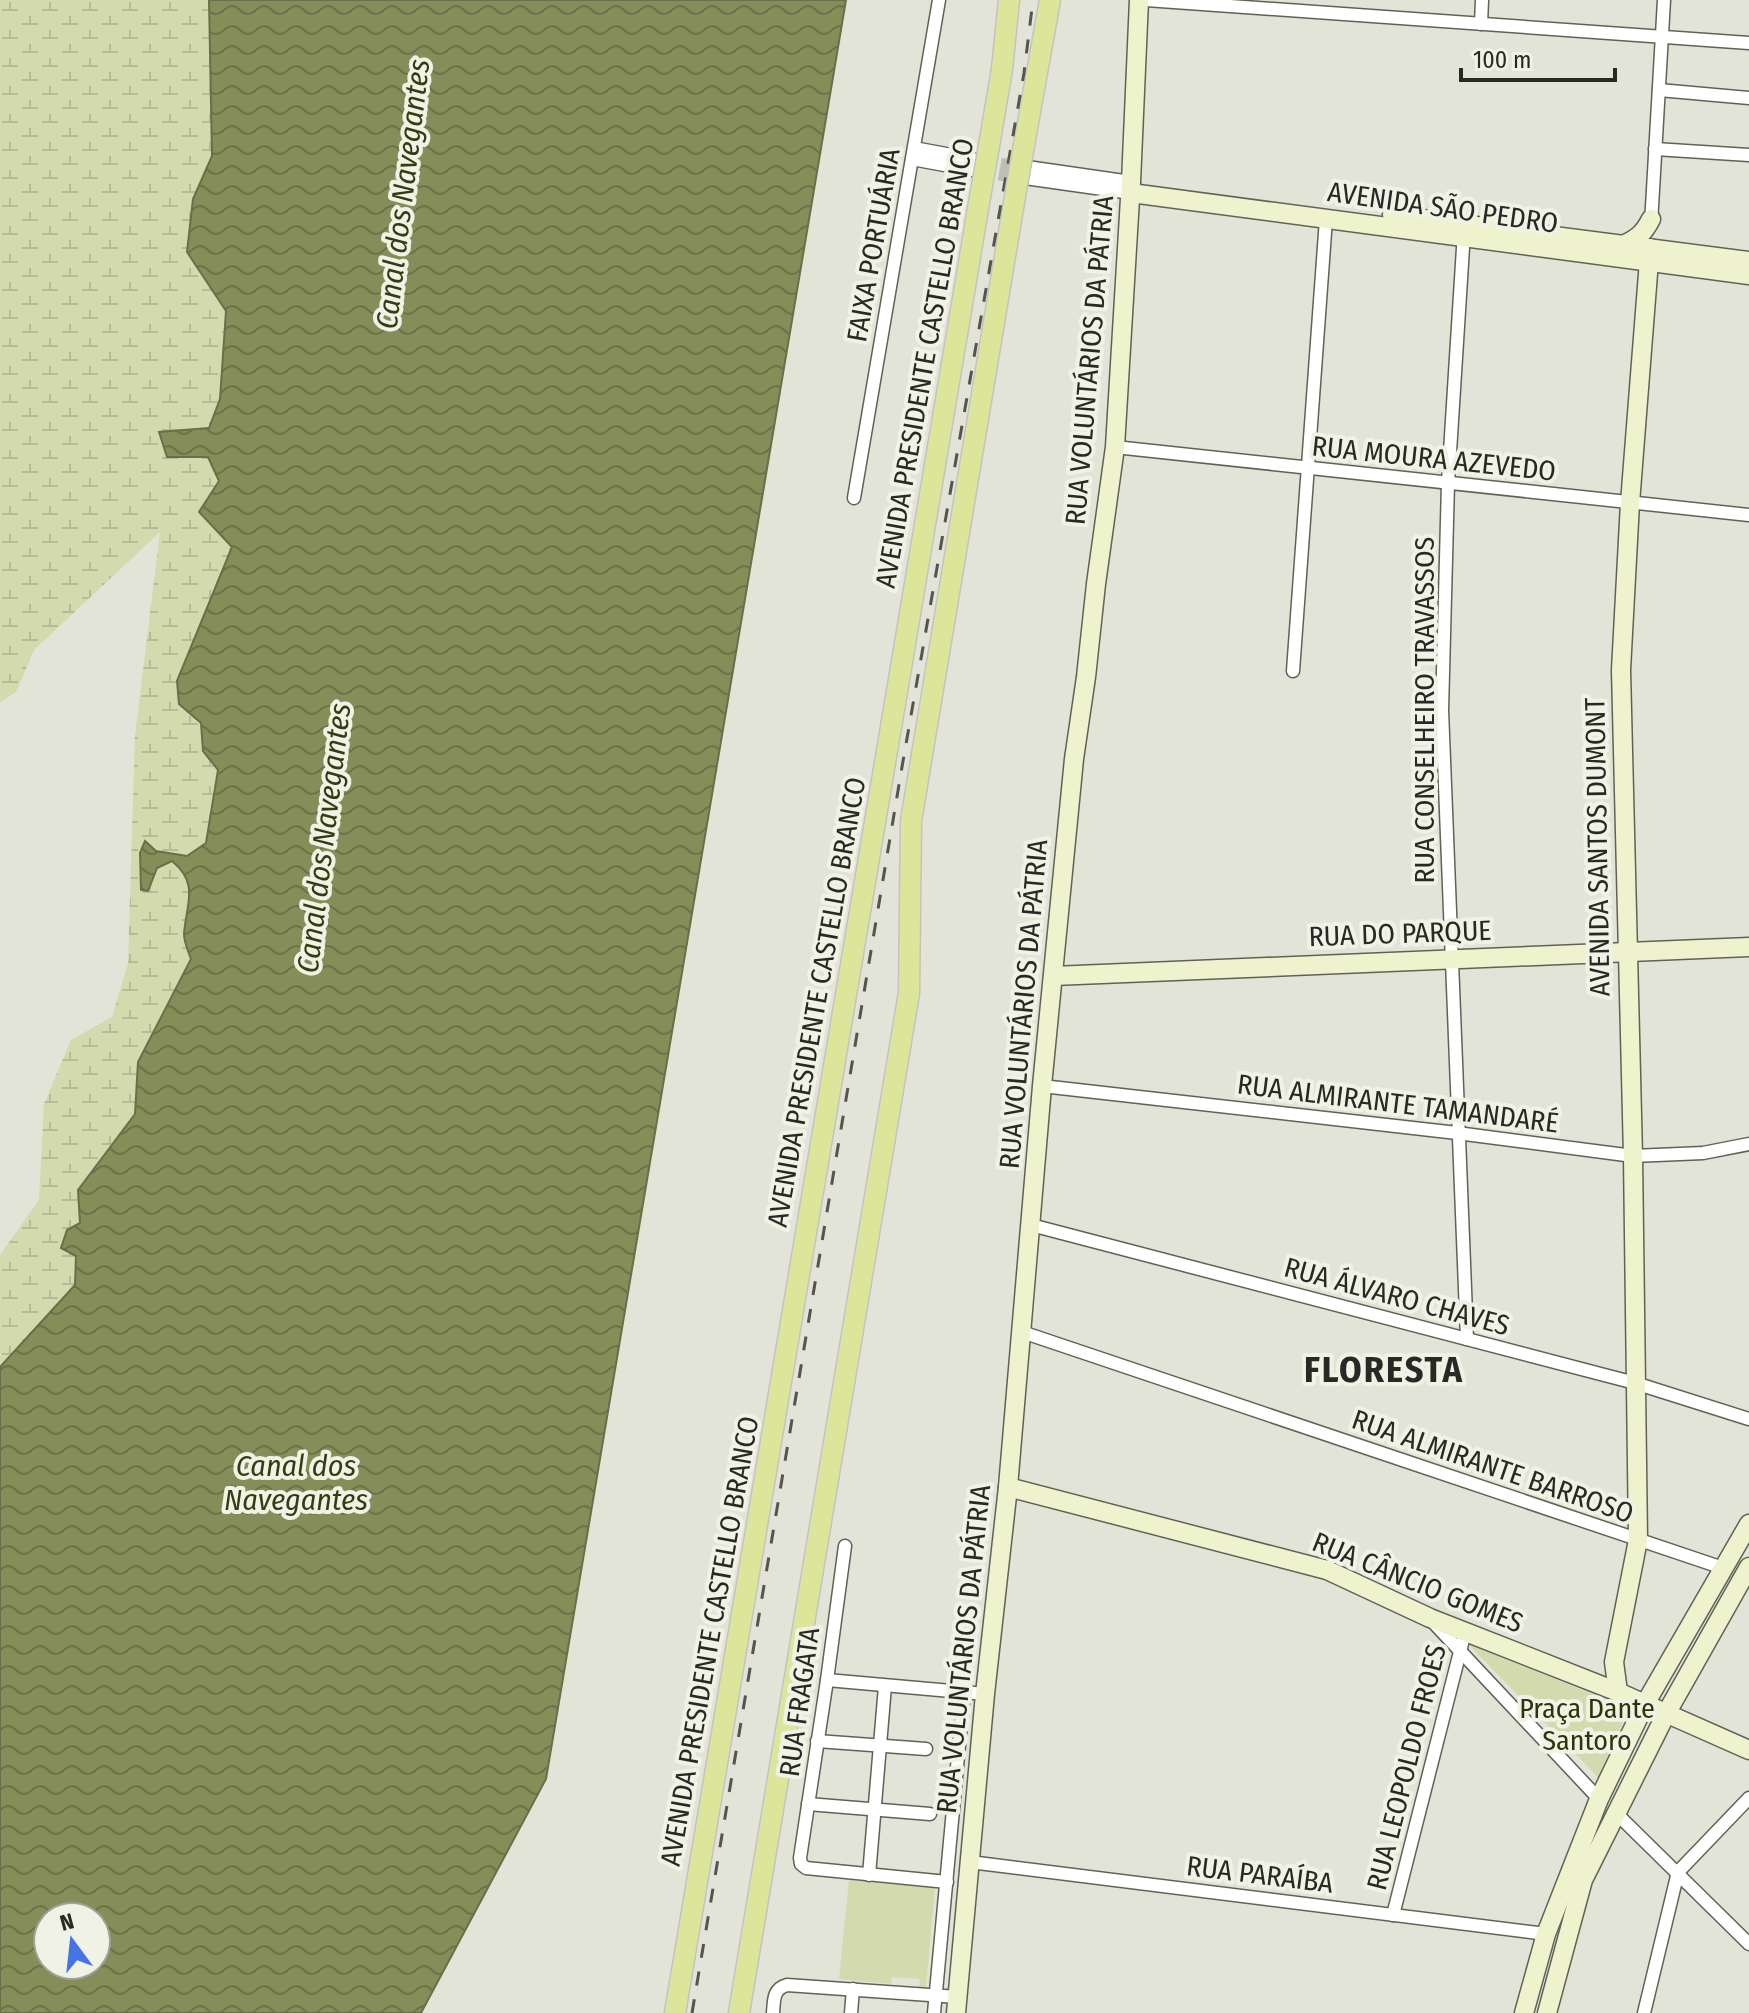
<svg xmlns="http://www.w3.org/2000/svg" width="1749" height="2013" font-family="'Fira Sans Condensed',sans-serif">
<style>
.wetland{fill:url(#wetland-marsh)}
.park{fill:#d2daae}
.water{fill:url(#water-waves);stroke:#696f48;stroke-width:2;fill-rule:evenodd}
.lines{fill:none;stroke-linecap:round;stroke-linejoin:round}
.street-tunnel{stroke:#bdbfb3;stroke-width:12;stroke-dasharray:12 6;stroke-linecap:butt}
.street-casing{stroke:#606257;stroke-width:15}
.secondary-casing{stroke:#606257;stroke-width:21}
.primary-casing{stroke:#c3c3c2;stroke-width:23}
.street{stroke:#fff;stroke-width:12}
.secondary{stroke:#eef2cd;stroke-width:18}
.primary{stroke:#dde59b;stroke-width:20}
.rail{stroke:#53554e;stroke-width:3;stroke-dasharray:14 14;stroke-linecap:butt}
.primary-bridge-casing{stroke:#c3c3c2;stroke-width:23;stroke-linecap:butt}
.primary-bridge{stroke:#dde59b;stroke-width:20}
.labels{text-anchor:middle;stroke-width:8;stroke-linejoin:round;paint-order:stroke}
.street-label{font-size:28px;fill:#282924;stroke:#eff2e4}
.park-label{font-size:28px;fill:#2f3408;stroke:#eff2e4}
.water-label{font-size:30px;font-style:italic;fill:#363b11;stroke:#eff2e4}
.district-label{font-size:36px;font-weight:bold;letter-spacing:2px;fill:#282924;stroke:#eff2e4}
</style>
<defs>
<pattern id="wetland-marsh" width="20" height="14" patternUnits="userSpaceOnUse" patternTransform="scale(2)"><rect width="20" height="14" fill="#d2daae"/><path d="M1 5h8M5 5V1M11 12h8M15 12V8" fill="none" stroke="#b4bb96"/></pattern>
<pattern id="water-waves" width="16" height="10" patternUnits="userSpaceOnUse" patternTransform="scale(2)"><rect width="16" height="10" fill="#858d58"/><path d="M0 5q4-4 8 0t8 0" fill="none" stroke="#6d7349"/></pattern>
</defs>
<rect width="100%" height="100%" fill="#e2e4d7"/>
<!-- wetland -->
<path class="wetland" d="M0,0H209L212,156L193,199L187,252L226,311L220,399L209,428L160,432L207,456L219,480L199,512L232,547L177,681L179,704L201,723L203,751L218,770L206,843L187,856L156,851L157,868L173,861C199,886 186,903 184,934C184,942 188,951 191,959L138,1062L135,1114L78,1190L80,1223L76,1255L75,1285L0,1367V1255L39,1200L44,1104L71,1040L112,1017L128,964L135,736L160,532L34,650L16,692L0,702Z"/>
<!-- park -->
<g class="park">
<polygon points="1468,1644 1629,1709 1598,1777"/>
<polygon points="849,1880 935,1888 926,1987 919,1987 920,1979 892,1977 891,1984 839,1979"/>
</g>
<!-- water -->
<path class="water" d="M209,0H846L546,1779L421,2013H0V1367L75,1285L76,1256L61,1248L67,1230L80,1223L78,1190L135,1114L138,1062L191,959C188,951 184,942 184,934C186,904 200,884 172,861L157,868L148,891L141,890L140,853L145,841L156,851L187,856L206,843L218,770L203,751L201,723L179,704L177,681L232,547L199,512L219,481L208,457H167L159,432L209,428L220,399L226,311L187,252L193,199L212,156ZM96,1917V1965H48V1917Z"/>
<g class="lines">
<!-- street-tunnel -->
<g class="street-tunnel">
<polyline points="983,161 1024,167"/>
<polyline points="981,172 1022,178"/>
</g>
<!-- street casing -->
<g class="street-casing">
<g id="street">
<polyline points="1146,0 1749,43"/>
<polyline points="1481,24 1482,0"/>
<polyline points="1659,90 1749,98"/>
<polyline points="914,148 973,159"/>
<polyline points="1655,149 1749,155"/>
<polyline points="912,159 971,170"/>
<polyline points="1027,167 1131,182"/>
<polyline points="1025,178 1131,193"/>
<polyline points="1651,224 1664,0"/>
<polyline points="1464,232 1448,483 1442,710 1467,1339"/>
<polyline points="1115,447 1749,515"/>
<polyline points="854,498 939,0"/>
<polyline points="1293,671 1326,219"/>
<polyline points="1042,1086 1457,1133 1633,1156 1703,1153 1749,1144"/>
<polyline points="1031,1225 1635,1383 1749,1419"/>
<polyline points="1022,1332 1723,1568"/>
<polyline points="845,1546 827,1680 800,1858 801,1864 806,1868 947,1882"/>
<polyline points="1432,1621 1599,1799"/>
<polyline points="827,1680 985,1694"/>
<polyline points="817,1741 926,1749"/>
<polyline points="808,1804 930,1814"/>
<polyline points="1617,1814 1749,1944"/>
<polyline points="970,1862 1546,1934"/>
<polyline points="869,1875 885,1686"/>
<polyline points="1393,1915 1465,1632"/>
<path d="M773,2013C774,2000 773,1989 787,1985L958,1997"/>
<polyline points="851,2013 853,1989"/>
<polyline points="934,2013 964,1692"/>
<polyline points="1644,2013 1678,1872 1749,1798"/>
</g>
</g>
<!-- secondary casing -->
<g class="secondary-casing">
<g id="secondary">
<polyline points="1131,193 1749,275"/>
<polyline points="1392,215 1749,261"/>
<path d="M1623,245C1637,239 1644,233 1651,219"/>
<polyline points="1053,976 1749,947"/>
<polyline points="1008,1487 1327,1570 1430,1618 1618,1692 1749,1750"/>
<polyline points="1618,1692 1614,1662 1638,1540 1633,1156 1621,670 1630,503 1650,248"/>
<polyline points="956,2013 985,1694 1008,1487 1042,1086 1074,759 1086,677 1096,584 1115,447 1131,182 1139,0"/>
<polyline points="1524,2013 1546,1934 1599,1799 1645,1704 1749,1524"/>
<polyline points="1547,2013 1583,1880 1666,1714 1749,1567"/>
</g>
</g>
<!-- primary casing -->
<g class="primary-casing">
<g id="primary">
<polyline points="990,140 1002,69 1009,0"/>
<polyline points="1024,145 1050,0"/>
<polyline points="675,2013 980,197"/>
<polyline points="739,2013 909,993 911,821 1014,202"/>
</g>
</g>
<!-- street -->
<use href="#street" class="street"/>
<!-- secondary -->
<use href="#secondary" class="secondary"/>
<!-- primary -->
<use href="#primary" class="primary"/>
<!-- rail -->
<polyline class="rail" points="692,2013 903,761 1024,73 1033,0"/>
<!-- primary-bridge casing -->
<g class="primary-bridge-casing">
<g id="primary-bridge">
<polyline points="980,197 990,140"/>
<polyline points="1014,202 1024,145"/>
</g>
</g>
<!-- primary-bridge -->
<use href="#primary-bridge" class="primary-bridge"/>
</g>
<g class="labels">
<!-- street labels -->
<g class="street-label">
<text transform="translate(1443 207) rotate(8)" y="10">AVENIDA SÃO PEDRO</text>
<text transform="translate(873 245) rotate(-80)" y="10">FAIXA PORTUÁRIA</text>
<text transform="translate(1089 360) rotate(-85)" y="10">RUA VOLUNTÁRIOS DA PÁTRIA</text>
<text transform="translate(924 363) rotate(-80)" y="10">AVENIDA PRESIDENTE CASTELLO BRANCO</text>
<text transform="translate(1434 458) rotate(6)" y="10">RUA MOURA AZEVEDO</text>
<text transform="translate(1424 710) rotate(-90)" y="10">RUA CONSELHEIRO TRAVASSOS</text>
<text transform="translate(1597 847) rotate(-91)" y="10">AVENIDA SANTOS DUMONT</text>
<text transform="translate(1400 933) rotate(-2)" y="10">RUA DO PARQUE</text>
<text transform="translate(816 1002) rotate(-80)" y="10">AVENIDA PRESIDENTE CASTELLO BRANCO</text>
<text transform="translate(1023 1004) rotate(-85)" y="10">RUA VOLUNTÁRIOS DA PÁTRIA</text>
<text transform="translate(1398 1103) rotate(7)" y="10">RUA ALMIRANTE TAMANDARÉ</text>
<text transform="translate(1397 1296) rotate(15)" y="10">RUA ÁLVARO CHAVES</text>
<text transform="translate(1493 1466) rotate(19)" y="10">RUA ALMIRANTE BARROSO</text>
<text transform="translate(1418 1582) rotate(22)" y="10">RUA CÂNCIO GOMES</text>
<text transform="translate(709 1641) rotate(-80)" y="10">AVENIDA PRESIDENTE CASTELLO BRANCO</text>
<text transform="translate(963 1649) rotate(-84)" y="10">RUA VOLUNTÁRIOS DA PÁTRIA</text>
<text transform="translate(799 1702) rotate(-82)" y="10">RUA FRAGATA</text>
<text transform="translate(1406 1767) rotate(-76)" y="10">RUA LEOPOLDO FROES</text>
<text transform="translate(1260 1874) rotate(7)" y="10">RUA PARAÍBA</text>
</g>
<!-- park labels -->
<g class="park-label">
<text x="1587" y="1718">Praça Dante<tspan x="1587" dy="32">Santoro</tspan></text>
</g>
<!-- water labels -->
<g class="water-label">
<text transform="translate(403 194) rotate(-83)" y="10">Canal dos Navegantes</text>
<text transform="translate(324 838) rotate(-83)" y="10">Canal dos Navegantes</text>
<text x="296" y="1476">Canal dos<tspan x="296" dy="34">Navegantes</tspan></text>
</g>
<!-- district labels -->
<g class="district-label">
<text x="1384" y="1382">FLORESTA</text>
</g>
</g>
<!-- north arrow -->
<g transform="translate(72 1941) rotate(345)"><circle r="38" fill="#eff2e4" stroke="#9fa297" stroke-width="2"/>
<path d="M0-6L14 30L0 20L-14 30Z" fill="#4673e5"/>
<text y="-12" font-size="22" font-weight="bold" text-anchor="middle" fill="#282924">N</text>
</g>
<!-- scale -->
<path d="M1461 68v12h154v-12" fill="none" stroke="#282924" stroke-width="4"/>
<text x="1473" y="68" font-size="24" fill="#282924" stroke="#eff2e4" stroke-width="6" paint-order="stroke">100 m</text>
</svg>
